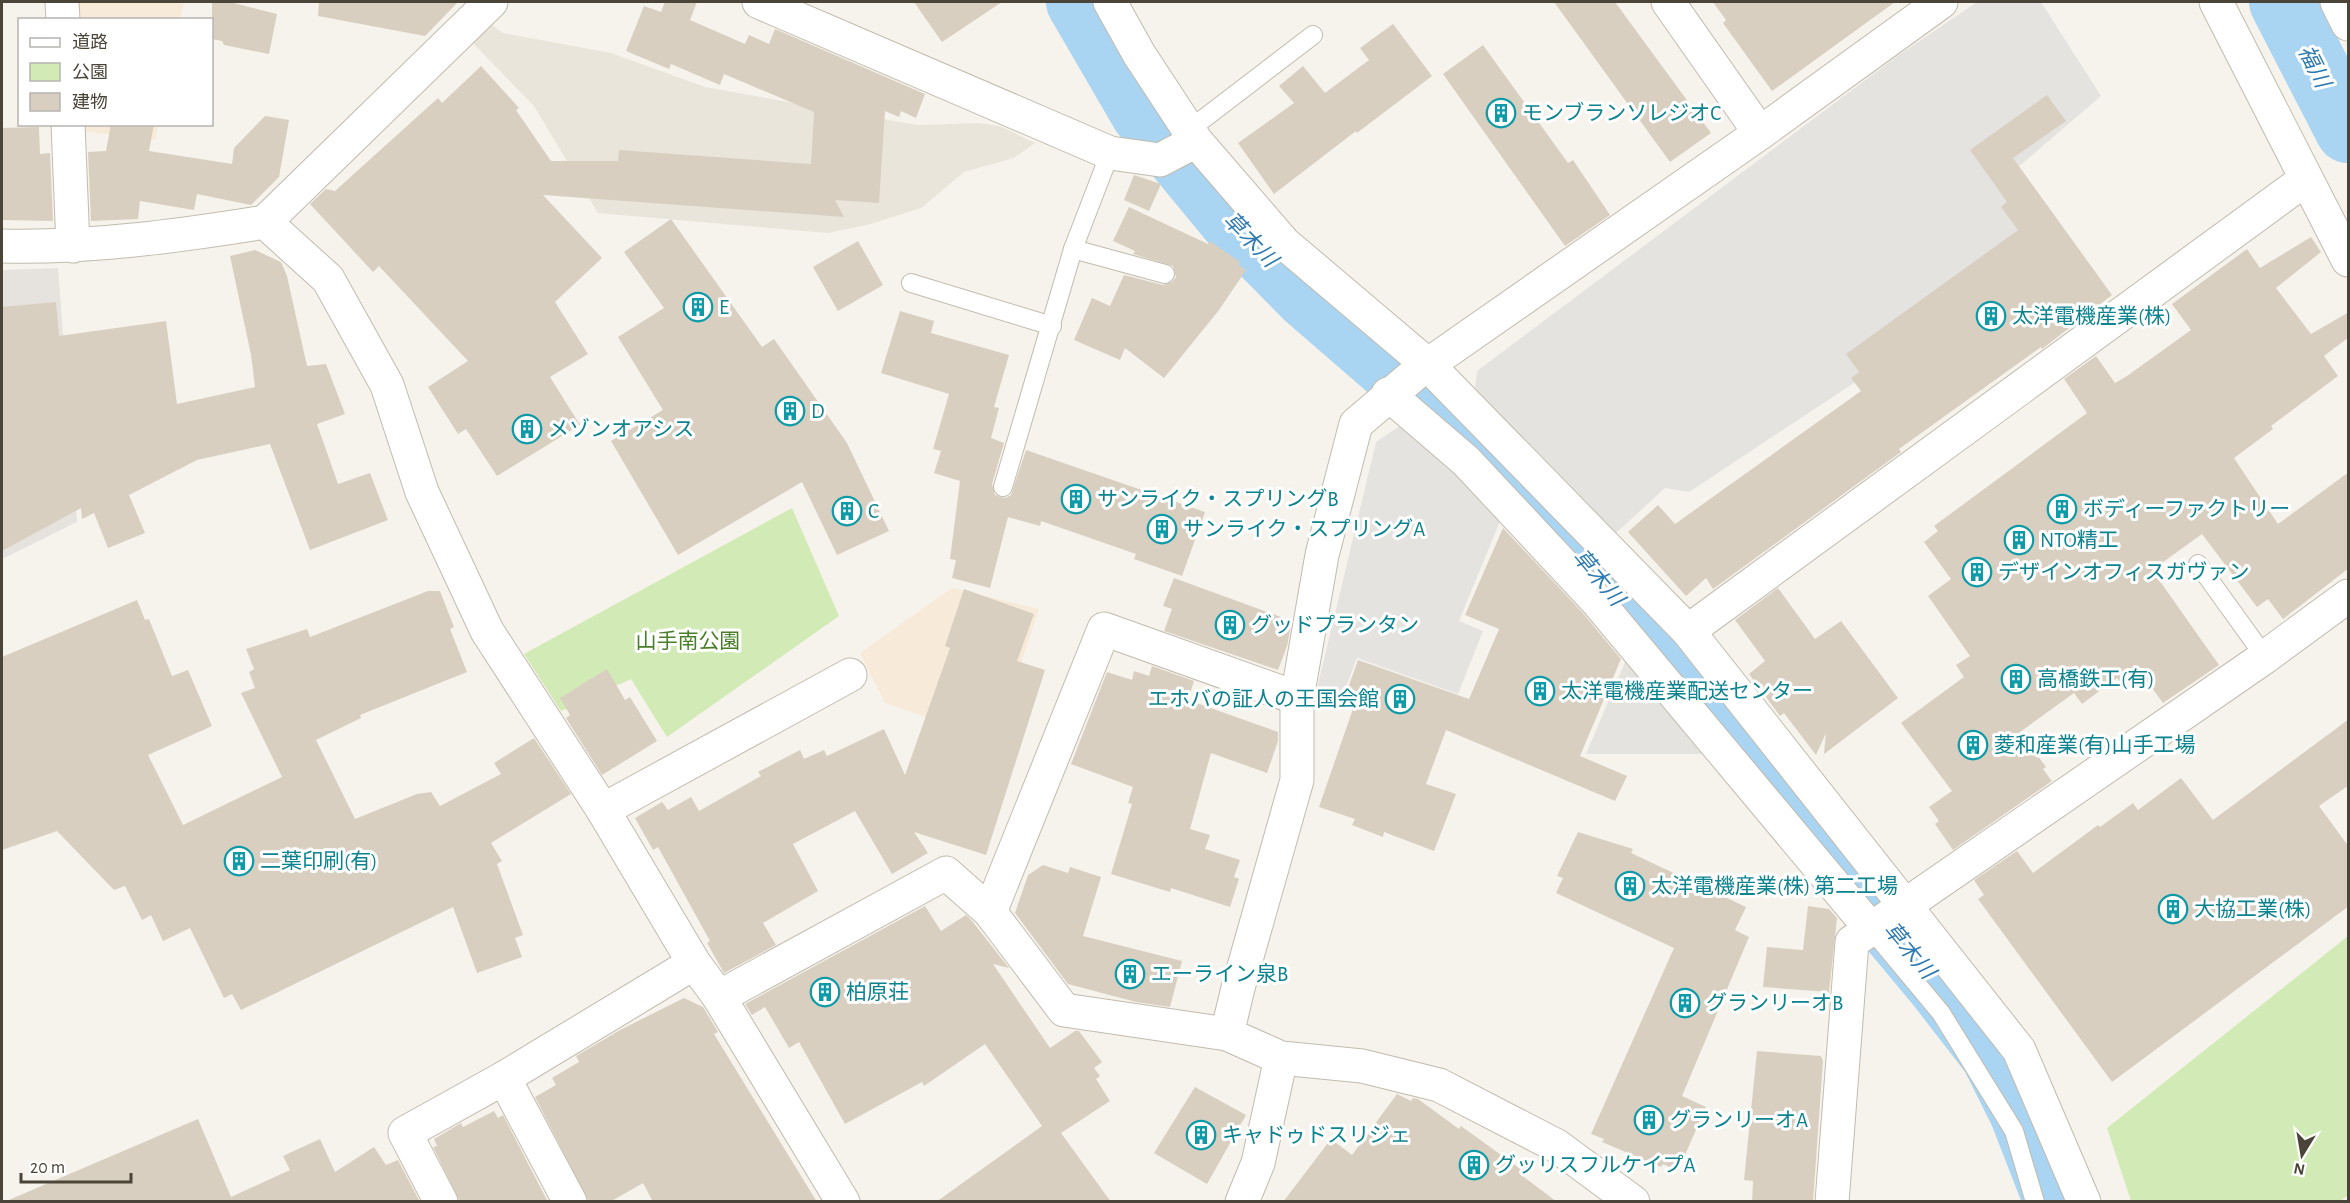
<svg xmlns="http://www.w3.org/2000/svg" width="2350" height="1203" font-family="'Alegreya Sans','Noto Sans JP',sans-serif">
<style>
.residential{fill:#eae5da}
.commercial{fill:#f7ead8}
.industrial{fill:#e6e2dd}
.green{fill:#d2eab5}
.parking{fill:#e5e3e0}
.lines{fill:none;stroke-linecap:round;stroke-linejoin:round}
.river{stroke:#a9d4f2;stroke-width:66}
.building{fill:#d8cfc1}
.lane-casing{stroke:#c2bbae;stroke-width:20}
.street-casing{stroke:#c2bbae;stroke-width:35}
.lane{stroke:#fff;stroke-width:18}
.street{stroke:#fff;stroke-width:33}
.labels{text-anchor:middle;stroke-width:6;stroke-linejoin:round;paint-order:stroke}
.culture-label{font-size:21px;fill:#0d838f;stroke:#fff;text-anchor:start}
.park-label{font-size:21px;fill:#4a7f2a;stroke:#fff}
.water-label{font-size:22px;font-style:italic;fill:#2e7ab2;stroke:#fff}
</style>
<rect width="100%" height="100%" fill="#f6f3ec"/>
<!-- residential -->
<polygon class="residential" points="488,22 503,33 611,53 705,87 917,125 981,123 1002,127 1035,143 1014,158 964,172 921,208 871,224 828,233 598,213 534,106 471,41"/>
<!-- commercial -->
<g class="commercial">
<polygon points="69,2 184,2 180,20 73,19"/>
<polygon points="81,125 158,125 155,140 81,131"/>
<polygon points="952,588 1039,609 995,740 885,703 860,653"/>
</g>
<!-- industrial -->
<polygon class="industrial" points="58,268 77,522 2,559 2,270"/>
<!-- green -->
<g class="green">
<polygon points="792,508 839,616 667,737 631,679 561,711 524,654"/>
<polygon points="2348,936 2348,1195 2339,1202 2131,1201 2107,1128"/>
</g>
<!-- parking -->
<g class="parking">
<polygon points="1977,2 2041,2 2101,96 1996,186 2029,232 1869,373 1689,492 1665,488 1613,536 1475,389 1477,371 1896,57"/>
<polygon points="1401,425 1503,514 1459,621 1483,631 1458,694 1357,658 1342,697 1317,689 1376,442"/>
<polygon points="1631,648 1715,754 1586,754"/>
</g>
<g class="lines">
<!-- river -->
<g class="river">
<polyline points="1079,2 1143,112 1232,220 1307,296 1427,400 1569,541 1938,983 1993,1054 2022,1112 2057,1202"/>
<polyline points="2282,2 2348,130"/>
</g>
</g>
<!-- building -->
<g class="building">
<polygon points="212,2 230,2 277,14 269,54 224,45 222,41 212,39"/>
<polygon points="319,2 458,2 425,36 318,16"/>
<polygon points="665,2 697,2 690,20 745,44 749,35 769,44 775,29 925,94 916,118 901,111 899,117 885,111 879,203 835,200 844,217 543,195 602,258 555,302 588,354 550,377 580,425 497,476 466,429 458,434 428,387 468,361 379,266 373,272 310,204 326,189 335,191 438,98 442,103 481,66 519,108 516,110 551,161 618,161 619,150 811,164 814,112 724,74 720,85 671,64 669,69 626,51 644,6 661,12"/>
<polygon points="914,2 1002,2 942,42"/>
<polygon points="1554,2 1615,2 1711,133 1670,162"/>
<polygon points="1713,2 1895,2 1772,91 1723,23 1726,20"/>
<polygon points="1393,24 1432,76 1357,133 1356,131 1274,194 1238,143 1294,103 1279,86 1303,66 1325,93 1369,60 1360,48"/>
<polygon points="1483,45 1568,163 1573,160 1610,215 1565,246 1443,74"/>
<polygon points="2047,95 2066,121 2013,158 2112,295 2042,349 2041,347 1899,449 1901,452 1713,589 1706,578 1686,596 1628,532 1658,505 1675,524 1861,391 1851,378 1859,372 1846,354 2018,230 2001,207 2007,202 1970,150"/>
<polygon points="265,116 289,120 279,177 251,205 197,194 194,210 140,201 138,219 91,221 88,152 106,151 111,124 154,124 149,151 232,164 234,148"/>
<polygon points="39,127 40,154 50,153 53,221 2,220 2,128"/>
<polygon points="1134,175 1161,184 1149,211 1124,200"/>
<polygon points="1129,207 1208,244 1210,241 1240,262 1239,265 1246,270 1219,310 1164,378 1125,348 1120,360 1074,340 1092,298 1110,306 1124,275 1163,285 1172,282 1176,277 1173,266 1133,254 1135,251 1113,241"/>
<polygon points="671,219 762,347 774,339 847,443 889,531 837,555 802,482 678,555 611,441 663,410 618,337 664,308 624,252"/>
<polygon points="2311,237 2321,252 2276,288 2311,334 2349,312 2349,337 2324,356 2338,376 2271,426 2273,429 2234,458 2278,524 2349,472 2349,568 2283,619 2268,599 2257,607 2202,534 2152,570 2219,665 2163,703 2138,669 2120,682 2117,678 2082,704 2074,693 2020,732 2046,767 2043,769 2052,781 1953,850 1935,824 1939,821 1929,807 1952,791 1901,723 1964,677 1956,665 1970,656 1928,596 1951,579 1924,542 1938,531 1934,526 2087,413 2064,379 2096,356 2115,383 2127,376 2191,330 2172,304 2247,249 2260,268"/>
<polygon points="858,241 883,285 838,311 813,267"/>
<polygon points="255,250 281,262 287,276 307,366 326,364 345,414 317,424 338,484 370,473 388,520 310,550 270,444 197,460 129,495 145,533 108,548 94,513 82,519 81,508 2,551 2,307 56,302 59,336 166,321 177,404 255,387 251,355 230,256"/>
<polygon points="900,311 934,321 931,333 1009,355 994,407 999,408 991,438 1004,443 992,484 995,495 1005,498 1011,495 1026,450 1205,512 1182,576 1134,559 1136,554 1041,521 1040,526 1008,517 990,588 952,578 956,560 950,559 960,481 934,473 941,451 933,449 949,394 881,373"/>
<polygon points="1503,528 1582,612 1621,659 1580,756 1627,776 1615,801 1446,730 1426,784 1456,794 1434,851 1384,832 1383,837 1352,825 1355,819 1319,807 1354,706 1343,702 1358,660 1469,699 1499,629 1465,615"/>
<polygon points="1174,578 1292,621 1287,646 1278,670 1164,631 1172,609 1163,606"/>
<polygon points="1778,588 1815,639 1841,621 1898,698 1824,754 1826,733 1816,755 1784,713 1780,716 1749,674 1765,661 1735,620"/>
<polygon points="964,589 1034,614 1017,661 1045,670 986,855 914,832 928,853 892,874 855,811 793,844 818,891 763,923 776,945 724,973 707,943 710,941 658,847 653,850 635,818 662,802 668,810 691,797 699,811 761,776 758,772 800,750 804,759 824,750 827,756 884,729 905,775 950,648 945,646"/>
<polygon points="428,591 440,591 454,627 450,629 467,672 360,715 361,718 316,740 355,819 417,794 431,792 440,806 501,774 494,763 534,738 571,794 491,843 502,861 497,864 523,935 515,938 522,957 477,973 453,907 241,1010 232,994 224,998 190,928 163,941 151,915 142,920 125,886 114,890 57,831 2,850 2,657 137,600 145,620 149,619 172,676 188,670 212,726 148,755 183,825 282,777 241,693 255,688 249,672 254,669 246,649 307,629 310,637"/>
<polygon points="1152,666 1194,681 1188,700 1278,732 1278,741 1267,773 1211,753 1190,829 1210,835 1205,849 1240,860 1234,877 1239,879 1230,907 1171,888 1170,892 1111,874 1132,804 1128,803 1133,787 1071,764 1107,672 1132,680 1134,671 1149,676"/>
<polygon points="607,669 625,700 630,697 657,741 602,775 566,718 570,715 560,698"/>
<polygon points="2349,719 2349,785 2319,806 2349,847 2349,906 2112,1082 1978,899 1984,895 1974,880 2017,851 2033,873 2098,825 2100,827 2133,803 2138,810 2181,778 2213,820"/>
<polygon points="1578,832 1633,849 1631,853 1746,907 1735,930 1749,937 1682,1096 1706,1107 1678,1171 1663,1164 1661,1167 1602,1142 1604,1139 1591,1134 1674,948 1556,893 1563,878 1557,876"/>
<polygon points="1043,865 1068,873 1070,867 1101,877 1083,936 1182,961 1170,1007 1136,1002 1068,984 1015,913 1028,875"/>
<polygon points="925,906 941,931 966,915 972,921 1009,968 993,964 1050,1048 1075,1031 1079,1031 1102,1062 1094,1068 1100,1076 1096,1079 1110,1101 1061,1133 1111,1202 936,1202 1042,1126 985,1044 924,1086 922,1082 845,1124 799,1042 789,1048 765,1007 752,1015 745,1004"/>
<polygon points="1808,906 1829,909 1837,918 1829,992 1763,987 1767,947 1803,950"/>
<polygon points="684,998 703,1007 718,1032 714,1034 817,1202 653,1202 643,1183 610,1202 589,1202 535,1097 556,1085 552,1078 579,1062 576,1056 620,1030"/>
<polygon points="1757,1051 1821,1056 1823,1061 1813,1202 1752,1202 1753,1181 1744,1180"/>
<polygon points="1195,1087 1246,1115 1207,1184 1154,1153"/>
<polygon points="1397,1094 1411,1101 1413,1098 1418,1099 1459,1129 1461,1126 1526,1173 1524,1177 1557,1202 1283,1202 1331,1139 1352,1155"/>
<polygon points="494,1111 498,1118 503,1115 548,1202 460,1202 433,1147 437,1146 434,1139 461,1123 463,1127"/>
<polygon points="198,1119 231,1197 290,1170 283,1156 320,1139 335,1172 374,1147 386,1165 398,1160 420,1202 4,1202"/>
</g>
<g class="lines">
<!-- lane casing -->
<g class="lane-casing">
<g id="lane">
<polyline points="1189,130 1313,35"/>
<polyline points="1073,249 1165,274"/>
<polyline points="911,283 1052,326"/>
<polyline points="1003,487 1073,249 1110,153"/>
<polyline points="2198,564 2265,657"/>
<polyline points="1871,929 1941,1013 2014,1131 2035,1202"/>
</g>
</g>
<!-- street casing -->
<g class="street-casing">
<g id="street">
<polyline points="62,2 63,20"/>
<polyline points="759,2 1110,153 1160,160 1196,141"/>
<polyline points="1110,2 1139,54 1196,141 1284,243 1428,365 1688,631 2019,1050 2084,1202"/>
<polyline points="1668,2 1760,133"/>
<polyline points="2216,2 2348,260"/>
<polyline points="2337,2 2348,24"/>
<polyline points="68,124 73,246"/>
<polyline points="265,222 491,2"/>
<path d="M2,246C90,248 178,236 265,222L328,279L387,385L422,492L487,631L603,810L694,963L719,997L843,1202"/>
<polyline points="1388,394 1466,461 1596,600 1871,929"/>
<polyline points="1688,631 2306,179"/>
<polyline points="603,810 850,675"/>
<polyline points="990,912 1104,629 1297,698"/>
<polyline points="719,997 946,873 990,912 1064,1010 1227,1034 1281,1058 1362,1066 1439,1085 1557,1146 1633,1202"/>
<polyline points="1227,1034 1238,988 1297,780 1297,698 1322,555 1356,424 1416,373 1760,133 1941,2"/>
<polyline points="504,1078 570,1202"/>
<polyline points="441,1202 405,1133 504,1078 694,963"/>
<polyline points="1242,1202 1258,1163 1281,1058"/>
<polyline points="1832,1202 1852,942 2265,657 2348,596"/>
</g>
</g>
<!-- lane -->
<use href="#lane" class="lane"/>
<!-- street -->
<use href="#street" class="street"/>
</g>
<!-- icons -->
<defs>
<g id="building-ring" transform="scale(1.5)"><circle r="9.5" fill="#fff" stroke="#0f9aa8" stroke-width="1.5"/><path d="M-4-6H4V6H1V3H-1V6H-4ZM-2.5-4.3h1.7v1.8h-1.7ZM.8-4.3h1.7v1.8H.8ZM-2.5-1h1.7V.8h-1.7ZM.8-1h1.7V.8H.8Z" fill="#0f9aa8"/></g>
</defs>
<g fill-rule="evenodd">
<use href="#building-ring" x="1501" y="113"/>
<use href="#building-ring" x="698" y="307"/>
<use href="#building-ring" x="1991" y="316"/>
<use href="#building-ring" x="790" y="411"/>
<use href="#building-ring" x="527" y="429"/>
<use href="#building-ring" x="1076" y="499"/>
<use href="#building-ring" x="2062" y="509"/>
<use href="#building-ring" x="847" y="511"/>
<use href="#building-ring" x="1162" y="529"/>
<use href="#building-ring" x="2019" y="540"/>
<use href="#building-ring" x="1977" y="572"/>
<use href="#building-ring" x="1230" y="625"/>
<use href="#building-ring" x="2016" y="679"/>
<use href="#building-ring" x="1540" y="691"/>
<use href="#building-ring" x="1400" y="699"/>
<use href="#building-ring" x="1973" y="745"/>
<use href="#building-ring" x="239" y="861"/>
<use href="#building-ring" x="1630" y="886"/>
<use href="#building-ring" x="2173" y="909"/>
<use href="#building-ring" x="1130" y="974"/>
<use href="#building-ring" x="825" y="992"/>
<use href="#building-ring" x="1685" y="1003"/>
<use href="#building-ring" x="1649" y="1120"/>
<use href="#building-ring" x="1201" y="1135"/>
<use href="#building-ring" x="1474" y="1165"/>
</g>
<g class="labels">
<!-- culture labels -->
<g class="culture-label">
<text x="1522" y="120">モンブランソレジオC</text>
<text x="719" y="314">E</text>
<text x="2012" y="323">太洋電機産業(株)</text>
<text x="811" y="418">D</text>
<text x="548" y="436">メゾンオアシス</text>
<text x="1097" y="506">サンライク・スプリングB</text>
<text x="2083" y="516">ボディーファクトリー</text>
<text x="868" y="518">C</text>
<text x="1183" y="536">サンライク・スプリングA</text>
<text x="2040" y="547">NTO精工</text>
<text x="1998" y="579">デザインオフィスガヴァン</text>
<text x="1251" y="632">グッドプランタン</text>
<text x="2037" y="686">高橋鉄工(有)</text>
<text x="1561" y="698">太洋電機産業配送センター</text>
<text x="1379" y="706" text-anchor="end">エホバの証人の王国会館</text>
<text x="1994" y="752">菱和産業(有)山手工場</text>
<text x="260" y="868">二葉印刷(有)</text>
<text x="1651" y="893">太洋電機産業(株) 第二工場</text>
<text x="2194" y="916">大協工業(株)</text>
<text x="1151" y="981">エーライン泉B</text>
<text x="846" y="999">柏原荘</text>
<text x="1706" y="1010">グランリーオB</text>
<text x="1670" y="1127">グランリーオA</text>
<text x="1222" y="1142">キャドゥドスリジェ</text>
<text x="1495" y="1172">グッリスフルケイプA</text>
</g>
<!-- park labels -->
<g class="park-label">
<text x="688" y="648">山手南公園</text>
</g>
<!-- water labels -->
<g class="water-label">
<text transform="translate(2315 66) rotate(63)" y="8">福川</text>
<text transform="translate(1251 239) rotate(46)" y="8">草木川</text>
<text transform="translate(1599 577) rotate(50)" y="8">草木川</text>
<text transform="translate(1910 950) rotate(50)" y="8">草木川</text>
</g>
</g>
<!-- border -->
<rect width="2350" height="1203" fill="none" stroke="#4b4439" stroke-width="6"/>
<!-- legend -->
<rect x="18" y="18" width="195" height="108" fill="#ffffff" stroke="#b7b4b0" stroke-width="1.5"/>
<rect x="30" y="38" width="30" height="9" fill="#ffffff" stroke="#b7b4b0" stroke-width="1.5"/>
<text x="72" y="48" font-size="18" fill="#4b4439">道路</text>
<rect x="30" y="63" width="30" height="18" fill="#d2eab5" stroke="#b7b4b0" stroke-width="1.5"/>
<text x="72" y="78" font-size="18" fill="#4b4439">公園</text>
<rect x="30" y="93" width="30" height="18" fill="#d8cfc1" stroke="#b7b4b0" stroke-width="1.5"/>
<text x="72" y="108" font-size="18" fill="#4b4439">建物</text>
<!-- north arrow -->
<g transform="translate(2302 1155) rotate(191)" stroke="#ffffff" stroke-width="4.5" paint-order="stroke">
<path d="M0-4.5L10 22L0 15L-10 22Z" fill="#4b4439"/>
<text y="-9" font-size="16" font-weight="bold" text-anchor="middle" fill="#4b4439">N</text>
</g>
<!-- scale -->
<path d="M21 1173v9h110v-9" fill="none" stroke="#4b4439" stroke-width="3"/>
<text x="30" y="1173" font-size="18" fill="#4b4439" stroke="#ffffff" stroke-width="4.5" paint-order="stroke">20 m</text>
</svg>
